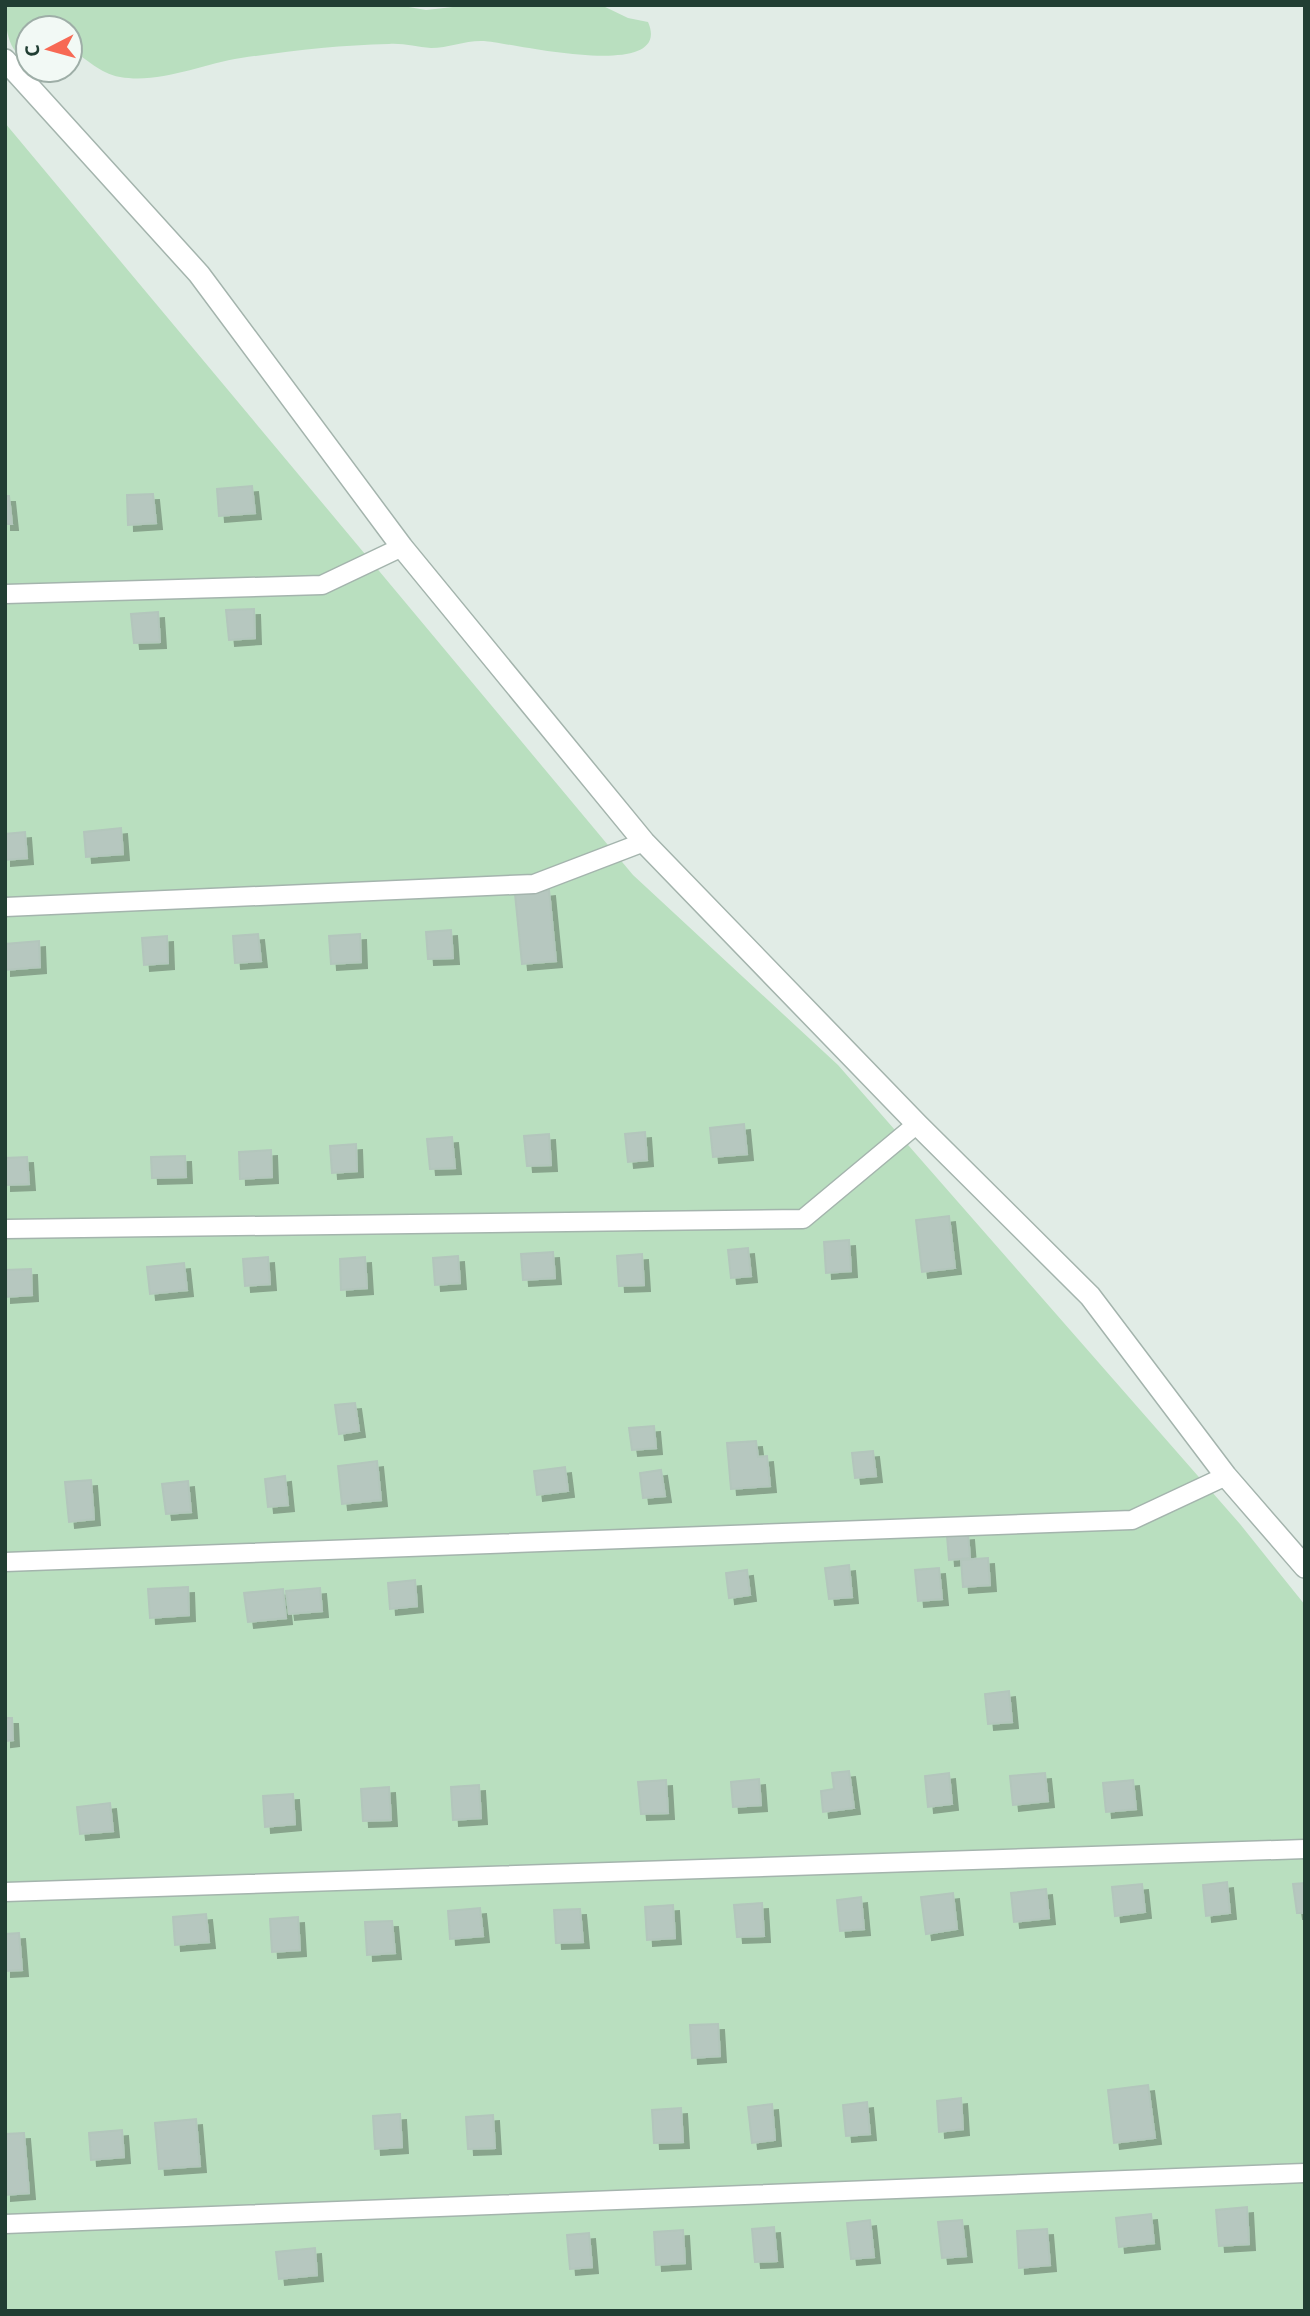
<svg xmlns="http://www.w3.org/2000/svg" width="1310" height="2316" font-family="'Open Sans',sans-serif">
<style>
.green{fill:#b9dfbf}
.building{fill:#b6c7bf;stroke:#b3c6bc;stroke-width:2;filter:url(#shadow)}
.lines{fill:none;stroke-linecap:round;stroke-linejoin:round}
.lane-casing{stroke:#a4b4ad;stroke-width:21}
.street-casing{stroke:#a4b4ad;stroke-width:24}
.lane{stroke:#fff;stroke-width:18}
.street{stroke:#fff;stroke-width:21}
</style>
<defs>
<filter id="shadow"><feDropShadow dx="6" dy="6" stdDeviation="0" flood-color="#0004"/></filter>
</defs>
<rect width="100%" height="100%" fill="#e1ece6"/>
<!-- green -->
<g class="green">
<path d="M5,5H397L426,10L471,5H601L628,18L648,22C675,84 507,42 484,41C466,40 449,48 431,48C417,47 403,43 389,44C340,45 289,51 241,58C202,64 160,84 120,77C98,73 89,59 70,50V28H28V59C7,55 5,23 5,5Z"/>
<polygon points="5,123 633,875 838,1065 1240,1524 1305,1605 1305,2311 5,2311"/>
</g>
<!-- building -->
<g class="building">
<polygon points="252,486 255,513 219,516 217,489"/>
<polygon points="153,494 156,523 128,525 127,495"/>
<polygon points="5,496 9,496 12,524 5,524"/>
<polygon points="254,609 255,638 229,640 226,610"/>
<polygon points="158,612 160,642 134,643 131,614"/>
<polygon points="121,828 123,854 86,857 84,832"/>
<polygon points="25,832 27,858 5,860 5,834"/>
<polygon points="549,890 556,961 522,964 515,894"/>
<polygon points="451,930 453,958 428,959 426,932"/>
<polygon points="258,934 261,961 235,963 233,936"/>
<polygon points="360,934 361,962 331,964 329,936"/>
<polygon points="167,936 168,963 144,965 142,938"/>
<polygon points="39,941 40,967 5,970 5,944"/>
<polygon points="744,1124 747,1154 713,1157 710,1128"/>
<polygon points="645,1132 647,1160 628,1162 625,1134"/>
<polygon points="549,1134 551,1165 527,1166 524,1136"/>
<polygon points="452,1137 455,1168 430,1169 427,1139"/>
<polygon points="356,1144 357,1171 332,1173 330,1146"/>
<polygon points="271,1150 272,1177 240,1179 239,1152"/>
<polygon points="185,1156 186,1177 152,1178 151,1157"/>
<polygon points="27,1157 29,1184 5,1185 5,1158"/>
<polygon points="949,1216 955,1268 922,1272 916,1220"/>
<polygon points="849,1240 851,1271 826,1273 824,1242"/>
<polygon points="748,1248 751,1276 731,1278 728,1250"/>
<polygon points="553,1252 555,1278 523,1280 521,1254"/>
<polygon points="642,1254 644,1285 619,1286 617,1256"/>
<polygon points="458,1256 460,1283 435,1285 433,1258"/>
<polygon points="268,1257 270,1284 245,1286 243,1259"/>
<polygon points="365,1257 367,1288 341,1290 340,1259"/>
<polygon points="184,1263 187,1290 150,1294 147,1267"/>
<polygon points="31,1269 32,1295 5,1297 5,1270"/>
<polygon points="355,1403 359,1431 339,1434 335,1405"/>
<polygon points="654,1426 656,1448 632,1450 629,1428"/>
<polygon points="756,1441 758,1457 767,1456 770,1486 731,1489 727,1443"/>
<polygon points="873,1451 876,1476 855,1478 852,1453"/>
<polygon points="377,1461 381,1500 342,1504 338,1466"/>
<polygon points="565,1467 568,1491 537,1495 534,1471"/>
<polygon points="661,1470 665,1496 643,1498 640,1473"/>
<polygon points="285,1476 288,1505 268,1507 265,1479"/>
<polygon points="91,1480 94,1519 69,1522 65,1482"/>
<polygon points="188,1481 191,1512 166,1514 162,1484"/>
<polygon points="968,1534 970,1558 949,1560 947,1536"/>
<polygon points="988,1558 990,1585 963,1587 961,1560"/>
<polygon points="849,1565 852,1597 829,1599 825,1568"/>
<polygon points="939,1568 942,1599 918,1601 915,1570"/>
<polygon points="747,1570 750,1595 729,1598 726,1573"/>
<polygon points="415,1580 417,1606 390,1609 388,1583"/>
<polygon points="188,1587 189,1615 150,1618 148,1589"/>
<polygon points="320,1588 322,1611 289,1614 286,1591"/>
<polygon points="283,1589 286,1618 248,1622 244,1593"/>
<polygon points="1009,1691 1012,1722 988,1724 985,1694"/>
<polygon points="5,1718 12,1718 13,1740 5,1741"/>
<polygon points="849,1771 854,1808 823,1812 821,1791 834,1789 832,1773"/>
<polygon points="949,1773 952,1804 928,1807 925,1776"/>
<polygon points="1045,1773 1048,1801 1013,1805 1010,1776"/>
<polygon points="759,1779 761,1805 733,1807 731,1782"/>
<polygon points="666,1780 668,1813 641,1814 638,1782"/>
<polygon points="1133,1780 1136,1809 1106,1812 1103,1783"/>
<polygon points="479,1785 481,1818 453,1820 451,1787"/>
<polygon points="389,1787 391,1820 363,1821 361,1789"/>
<polygon points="293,1794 295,1824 265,1827 263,1796"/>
<polygon points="110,1803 113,1831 80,1834 77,1807"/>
<polygon points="1227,1882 1230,1913 1206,1916 1203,1885"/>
<polygon points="1305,1883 1305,1913 1297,1913 1293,1884"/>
<polygon points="1142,1884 1145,1912 1115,1916 1112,1887"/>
<polygon points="1046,1889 1049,1918 1014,1922 1011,1893"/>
<polygon points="953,1893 957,1929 926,1934 921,1897"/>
<polygon points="861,1897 864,1929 840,1931 837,1900"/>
<polygon points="762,1903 764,1936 737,1937 734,1905"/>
<polygon points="673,1905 675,1938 647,1940 645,1907"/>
<polygon points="480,1908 483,1936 450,1939 448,1911"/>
<polygon points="580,1909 583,1942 556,1943 554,1910"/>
<polygon points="206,1914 209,1942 175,1945 173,1917"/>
<polygon points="298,1917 300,1950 272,1952 270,1919"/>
<polygon points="392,1921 395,1953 367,1955 365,1922"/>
<polygon points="19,1933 22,1970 5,1971 5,1934"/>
<polygon points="718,2024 720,2056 692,2058 690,2025"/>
<polygon points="1148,2085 1155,2138 1114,2143 1108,2090"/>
<polygon points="961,2098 963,2129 939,2132 937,2101"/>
<polygon points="867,2102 870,2134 846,2136 843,2105"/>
<polygon points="772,2104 775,2140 752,2143 748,2107"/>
<polygon points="681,2108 683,2142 654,2143 652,2110"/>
<polygon points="400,2114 402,2147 375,2149 373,2116"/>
<polygon points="493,2115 495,2148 468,2149 466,2117"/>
<polygon points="196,2119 200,2166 159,2169 155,2123"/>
<polygon points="122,2130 124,2157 91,2160 89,2133"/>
<polygon points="24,2133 29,2193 5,2195 5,2134"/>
<polygon points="1247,2207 1249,2244 1219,2246 1216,2210"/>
<polygon points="1151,2214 1154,2243 1119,2247 1116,2218"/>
<polygon points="870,2220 874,2257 851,2259 847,2223"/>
<polygon points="962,2220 966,2256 942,2258 938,2222"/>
<polygon points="774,2227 777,2261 755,2262 752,2229"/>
<polygon points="1047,2229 1050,2265 1019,2268 1017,2231"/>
<polygon points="683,2230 685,2263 656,2265 654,2232"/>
<polygon points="589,2233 592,2267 570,2269 567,2235"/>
<polygon points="315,2248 317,2275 279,2279 276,2252"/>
</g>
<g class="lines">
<!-- lane casing -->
<g class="lane-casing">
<g id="lane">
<polyline points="5,594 322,585 402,547"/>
<polyline points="5,907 534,884 644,842"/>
<polyline points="5,1229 803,1219 917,1124"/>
<polyline points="5,1562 1132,1520 1226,1476"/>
<polyline points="5,1892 1305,1849"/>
<polyline points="5,2224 1305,2173"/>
</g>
</g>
<!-- street casing -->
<g class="street-casing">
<polyline id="street" points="5,60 199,274 402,547 644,842 917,1124 1090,1296 1226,1476 1305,1567"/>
</g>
<!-- lane -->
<use href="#lane" class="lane"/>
<!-- street -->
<use href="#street" class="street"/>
</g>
<!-- border -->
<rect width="1310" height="2316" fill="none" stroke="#213e33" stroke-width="14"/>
<!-- north arrow -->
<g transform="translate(49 49) rotate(264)"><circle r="33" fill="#f2f9f5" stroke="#9eaea7" stroke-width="2"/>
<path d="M0-5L12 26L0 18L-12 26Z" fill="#f76954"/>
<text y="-10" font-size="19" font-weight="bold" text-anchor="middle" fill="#213e33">С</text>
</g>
</svg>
